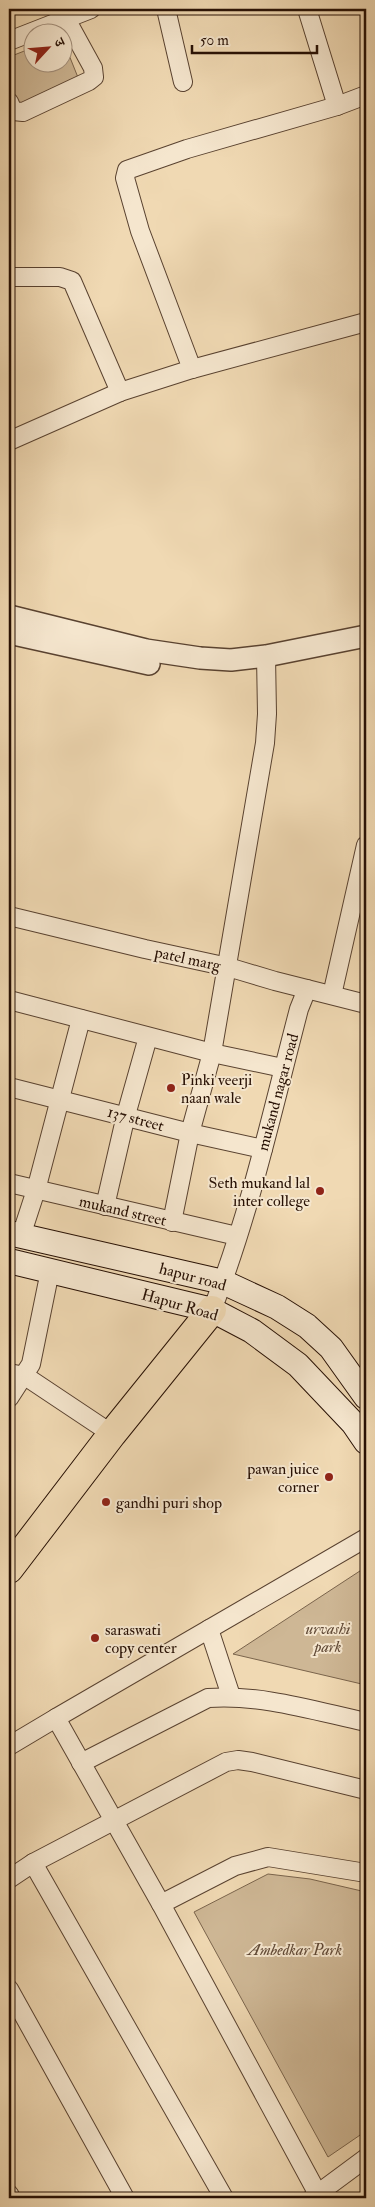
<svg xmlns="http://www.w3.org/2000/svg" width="375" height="2207" font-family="'IM FELL Double Pica','Noto Serif Devanagari',serif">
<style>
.green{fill:#ceb795;stroke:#7a644c}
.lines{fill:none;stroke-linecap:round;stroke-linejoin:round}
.minor-casing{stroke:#594230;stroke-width:20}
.tertiary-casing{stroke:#594230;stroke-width:24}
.secondary-casing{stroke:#271004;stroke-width:26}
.primary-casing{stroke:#271004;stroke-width:30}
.minor{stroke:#f5e6ce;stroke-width:18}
.tertiary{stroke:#f5e6ce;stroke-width:21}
.secondary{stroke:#f5e6ce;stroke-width:24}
.primary{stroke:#f0d9b3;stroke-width:28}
.poi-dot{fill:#8f2418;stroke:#f5e6ce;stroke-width:2}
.labels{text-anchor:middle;stroke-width:4;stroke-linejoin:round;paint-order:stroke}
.street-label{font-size:16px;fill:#271004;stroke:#f5e6ce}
.poi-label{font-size:16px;fill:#271004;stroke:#f5e6ce;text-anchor:start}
.park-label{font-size:16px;font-style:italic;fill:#614a37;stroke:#f5e6ce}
</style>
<rect width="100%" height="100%" fill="#f0d9b3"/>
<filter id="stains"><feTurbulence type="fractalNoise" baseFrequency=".004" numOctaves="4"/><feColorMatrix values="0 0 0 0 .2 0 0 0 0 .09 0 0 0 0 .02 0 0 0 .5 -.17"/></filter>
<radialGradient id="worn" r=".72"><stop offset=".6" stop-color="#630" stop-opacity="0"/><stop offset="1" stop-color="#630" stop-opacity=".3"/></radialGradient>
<!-- green -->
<g class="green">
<polygon points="63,40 79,80 17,106 9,86 9,57 32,48 32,62 62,62"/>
<polygon points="366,1567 366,1685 233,1654"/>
<polygon points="268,1874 310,1879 366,1892 366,2131 328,2157 194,1912"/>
</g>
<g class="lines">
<!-- minor casing -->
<g class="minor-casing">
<g id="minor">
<polyline points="166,9 183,82"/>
<polyline points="307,9 337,106"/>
<polyline points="9,41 91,9"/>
<polyline points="9,102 13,111 23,112 89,81 94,77 93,68 65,17"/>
<polyline points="9,277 60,277 72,281 120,392"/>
<polyline points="192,369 140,231 125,178 127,170 187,149 337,106 366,95"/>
<polyline points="9,441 120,392 192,369 366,322"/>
<polyline points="9,916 145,949 228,967 275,981 366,1004"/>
<polyline points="332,995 366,845"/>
<polyline points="9,1000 212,1053 283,1068"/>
<polyline points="9,1087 190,1133 263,1149"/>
<polyline points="9,1183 237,1236"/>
<polyline points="105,1206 126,1115 148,1037"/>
<polyline points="172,1222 190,1133 212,1053 265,743 267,714 266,656"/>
<polyline points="21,1236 36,1190 81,1019"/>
<path d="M212,1310C250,1214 273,1108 299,1009L307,989"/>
<polyline points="9,1373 25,1376 112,1434"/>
<polyline points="9,1398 31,1364 50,1271"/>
<polyline points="209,1629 231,1696"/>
<polyline points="56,1718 366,1538"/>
<polyline points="9,1746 56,1718 161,1904 235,1866 268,1857 366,1873"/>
<path d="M81,1763L208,1698C261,1694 315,1711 366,1722"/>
<polyline points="33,1863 224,2198"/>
<polyline points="9,1879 33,1863 226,1762 238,1760 252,1762 366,1790"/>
<polyline points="161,1904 320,2198"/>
<polyline points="9,1989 125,2198"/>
<polyline points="9,2194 11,2198"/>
<polyline points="312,2198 366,2158"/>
</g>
</g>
<!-- tertiary casing -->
<g class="tertiary-casing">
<g id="tertiary">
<polyline points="9,616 146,650 200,658 231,660 266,656 366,636"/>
<polyline points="9,633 149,664"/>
</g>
</g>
<!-- secondary casing -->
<g class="secondary-casing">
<g id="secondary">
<polyline points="9,1233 223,1282 277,1307 307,1326 331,1348 366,1397"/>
<polyline points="9,1261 212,1310 252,1331 298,1365 353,1423 366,1442"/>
</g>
</g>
<!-- primary casing -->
<g class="primary-casing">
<polyline id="primary" points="9,1569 112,1434 212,1310"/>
</g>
<!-- minor -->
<use href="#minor" class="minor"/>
<!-- tertiary -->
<use href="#tertiary" class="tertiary"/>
<!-- secondary -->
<use href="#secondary" class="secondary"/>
<!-- primary -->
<use href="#primary" class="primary"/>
</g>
<!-- markers -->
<g class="poi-dot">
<circle cx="171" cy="1088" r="5"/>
<circle cx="320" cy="1191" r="5"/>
<circle cx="329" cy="1477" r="5"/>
<circle cx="106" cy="1502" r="5"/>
<circle cx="95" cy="1638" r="5"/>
</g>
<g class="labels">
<!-- street labels -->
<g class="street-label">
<text transform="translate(188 958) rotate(12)" y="6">patel marg</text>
<text transform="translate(277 1092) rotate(-75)" y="6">mukand nagar road</text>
<text transform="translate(136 1118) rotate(15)" y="6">137 street</text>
<text transform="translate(123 1210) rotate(13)" y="6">mukand street</text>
<text transform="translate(193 1276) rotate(15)" y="6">hapur road</text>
<text transform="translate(180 1304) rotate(16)" y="6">Hapur Road</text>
</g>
<!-- poi labels -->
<g class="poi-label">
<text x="181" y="1085">Pinki veerji<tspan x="181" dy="18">naan wale</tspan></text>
<text x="310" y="1188" text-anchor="end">Seth mukand lal<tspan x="310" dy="18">inter college</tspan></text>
<text x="319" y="1474" text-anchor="end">pawan juice<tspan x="319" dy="18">corner</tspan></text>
<text x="116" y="1508">gandhi puri shop</text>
<text x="105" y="1635">saraswati<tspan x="105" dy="18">copy center</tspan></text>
</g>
<!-- park labels -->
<g class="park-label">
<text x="328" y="1634">urvashi<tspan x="328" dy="18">park</tspan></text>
<text x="295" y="1955">Ambedkar Park</text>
</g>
</g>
<!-- margin -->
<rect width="375" height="2207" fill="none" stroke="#f0d9b3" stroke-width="30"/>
<rect x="10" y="10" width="355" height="2187" fill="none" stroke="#271004" stroke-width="2.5"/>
<rect x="15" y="15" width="345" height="2177" fill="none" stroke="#271004"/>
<!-- north arrow -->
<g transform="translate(48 48) rotate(64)"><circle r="24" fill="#f5e6ce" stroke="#a3907d"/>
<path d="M0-4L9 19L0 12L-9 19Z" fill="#8f2418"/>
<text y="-8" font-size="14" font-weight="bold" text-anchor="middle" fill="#271004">उ</text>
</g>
<!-- scale -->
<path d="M192 45v8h125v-8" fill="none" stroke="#271004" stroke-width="2.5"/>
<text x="200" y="45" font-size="15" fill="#271004" stroke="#f5e6ce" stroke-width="4" paint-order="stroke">50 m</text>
<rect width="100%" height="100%" filter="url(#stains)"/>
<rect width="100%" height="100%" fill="url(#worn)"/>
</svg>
